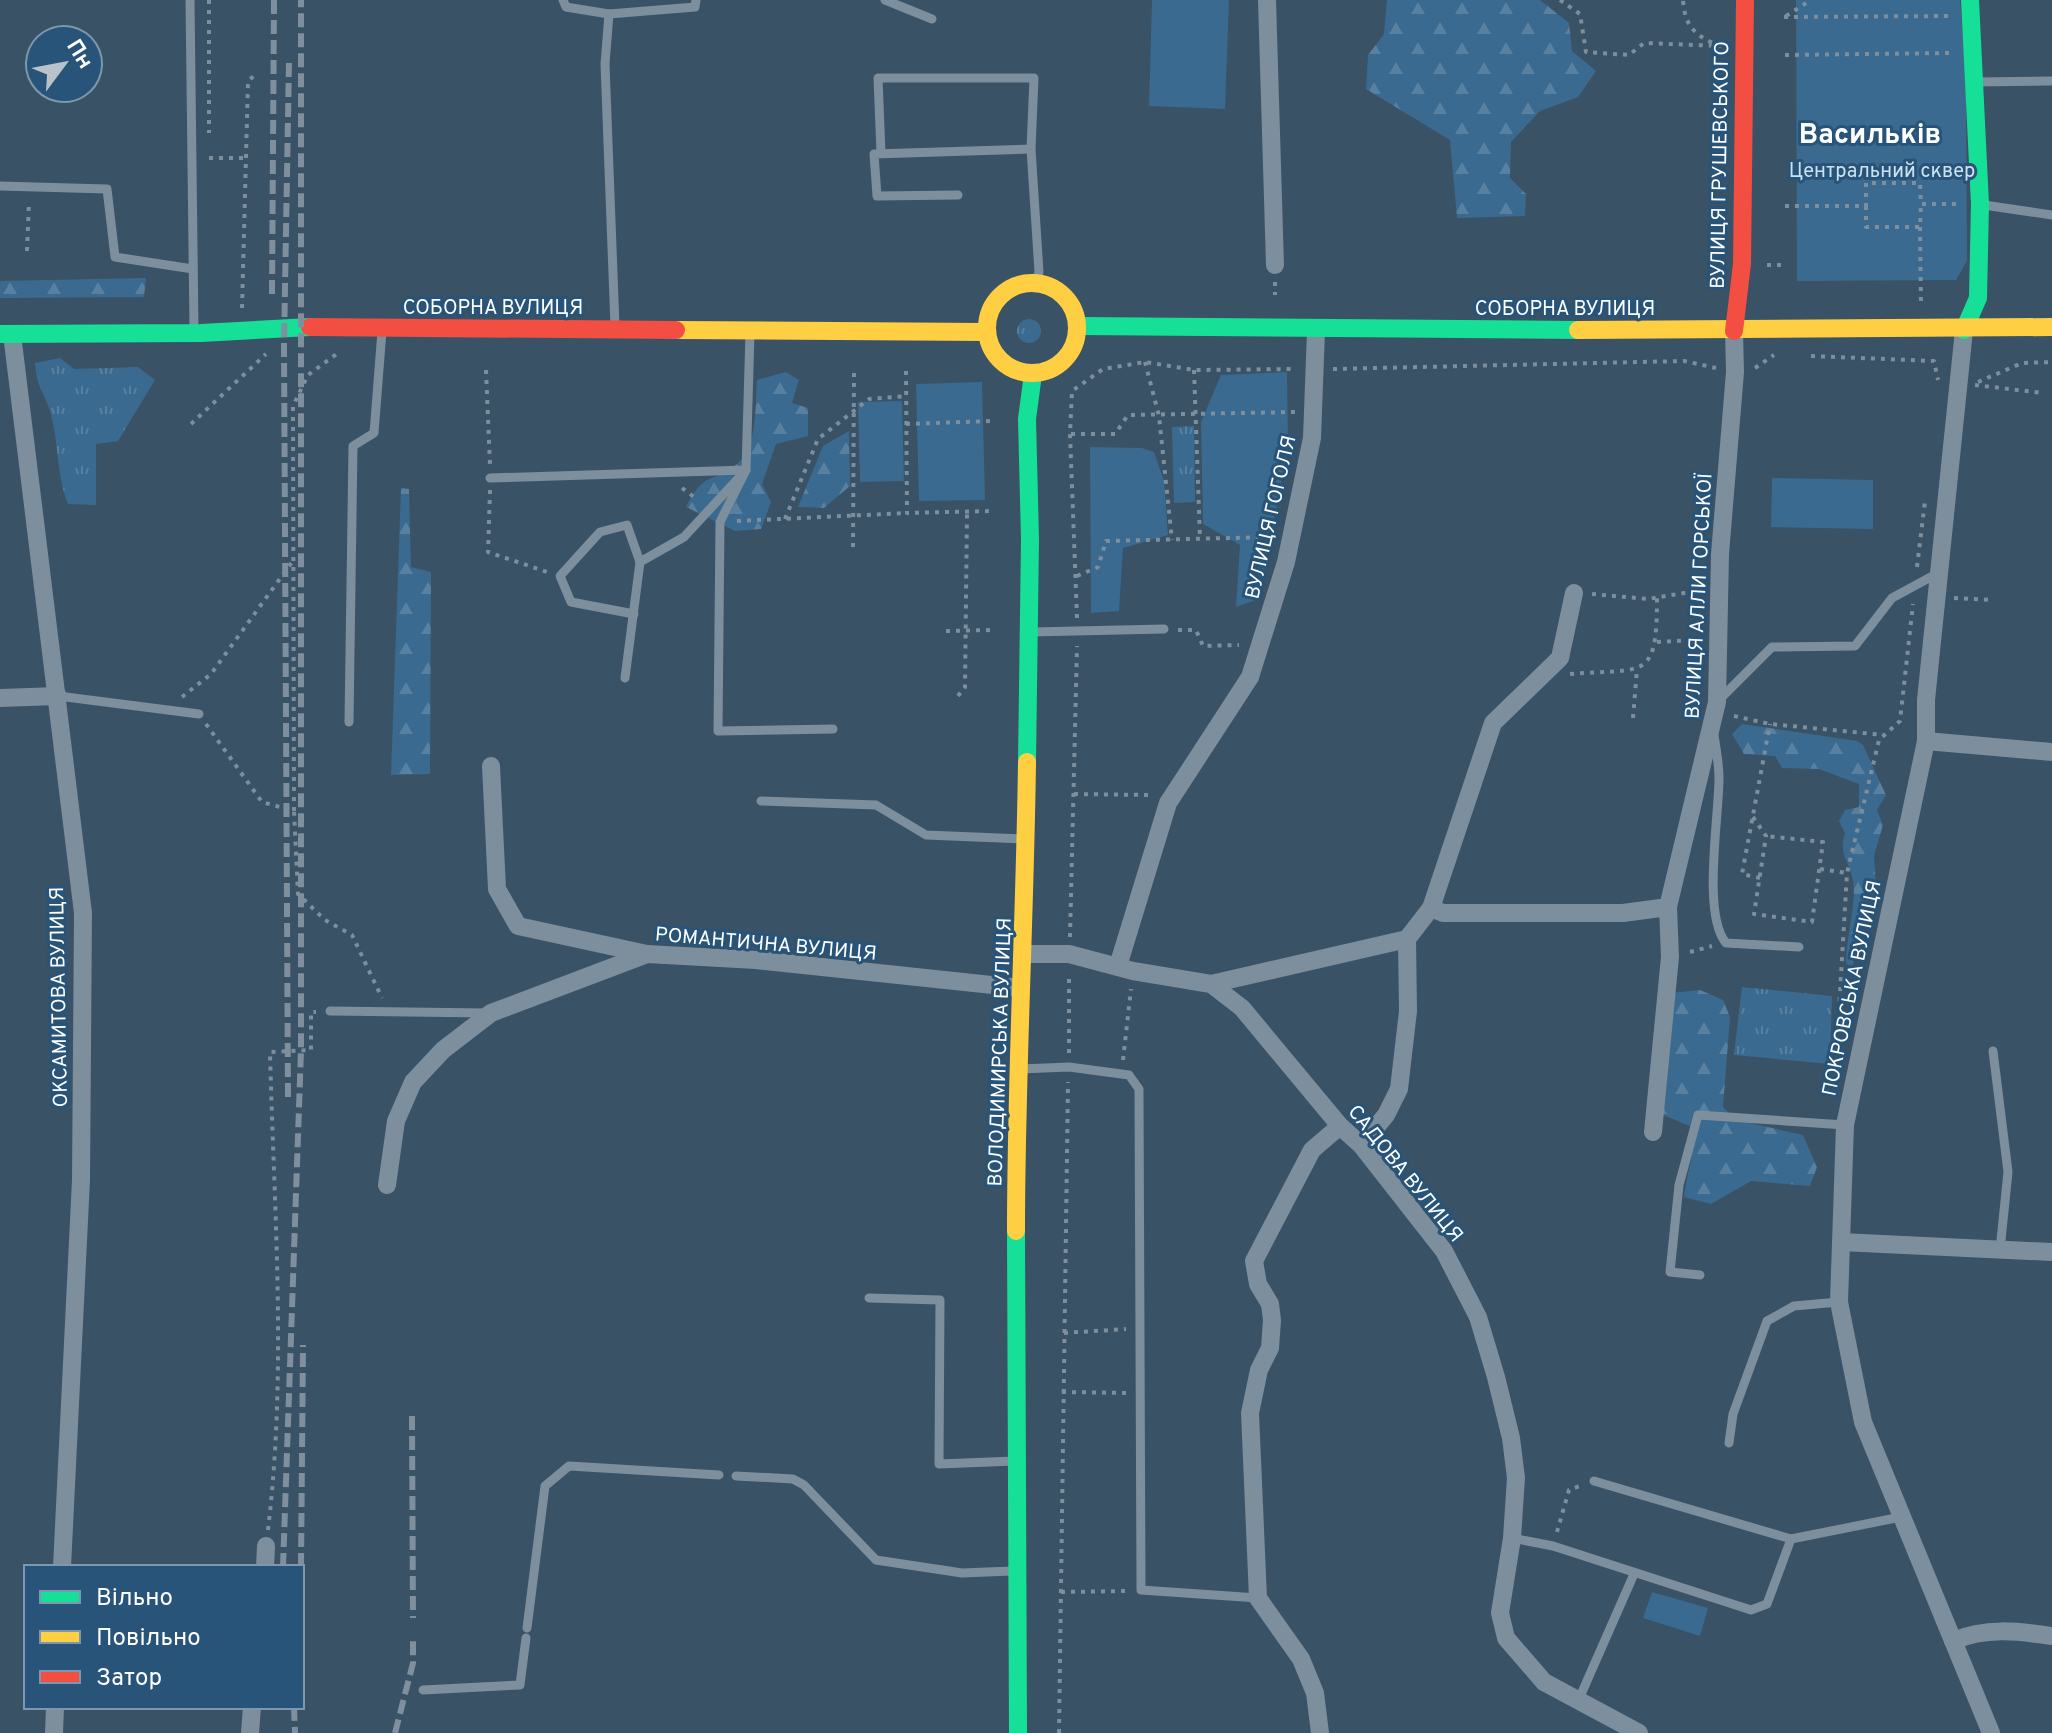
<svg xmlns="http://www.w3.org/2000/svg" width="2052" height="1733" font-family="Overpass,sans-serif">
<style>
.grass{fill:url(#grass-tufts)}
.forest{fill:url(#forest-firs)}
.park{fill:#3a6a8f}
.lines{fill:none;stroke-linecap:round;stroke-linejoin:round}
.path{stroke:#7d8e9d;stroke-width:4;stroke-dasharray:4 6;stroke-linecap:butt}
.lane{stroke:#7d8e9d;stroke-width:9}
.street{stroke:#7d8e9d;stroke-width:18}
.fast{stroke:#16e098;stroke-width:18}
.slow{stroke:#ffcf43;stroke-width:18}
.jam{stroke:#f24e42;stroke-width:18}
.rail{stroke:#7f8f9d;stroke-width:6;stroke-dasharray:14 6;stroke-linecap:butt}
.labels{text-anchor:middle;stroke-width:6;stroke-linejoin:round;paint-order:stroke}
.street-label{font-size:20px;fill:#fff;stroke:#275478}
.park-label{font-size:20px;fill:#cbe2f3;stroke:#275478}
.district-label{font-size:28px;font-weight:bold;fill:#fff;stroke:#275478}
</style>
<defs>
<pattern id="grass-tufts" width="24" height="20" patternUnits="userSpaceOnUse" patternTransform="scale(2)"><rect width="24" height="20" fill="#3a6a8f"/><path d="M3 7l-1-3M5 7V3M7 7l1-3M15 17l-1-3M17 17v-4M19 17l1-3" fill="none" stroke="#5880a0"/></pattern>
<pattern id="forest-firs" width="22" height="20" patternUnits="userSpaceOnUse" patternTransform="scale(2)"><rect width="22" height="20" fill="#3a6a8f"/><path d="M5 1l3.5 6h-7zM16 11l3.5 6h-7z" fill="#5880a0"/></pattern>
</defs>
<rect width="100%" height="100%" fill="#395266"/>
<!-- grass -->
<g class="grass">
<circle cx="1029" cy="331" r="12"/>
<path d="M60,358L74,369L138,367L155,380L118,441L96,444V505L68,504C56,474 59,441 50,411C43,389 37,389 35,363Z"/>
<polygon points="1194,426 1195,502 1174,503 1172,427"/>
<polygon points="1742,987 1832,996 1830,1064 1734,1055"/>
</g>
<!-- forest -->
<g class="forest">
<polygon points="1387,0 1540,0 1569,23 1572,51 1596,71 1578,97 1540,111 1511,142 1510,178 1526,194 1525,216 1457,218 1450,140 1366,89 1368,55 1384,34"/>
<polygon points="146,278 144,297 0,298 0,281"/>
<path d="M786,372L799,380L792,403L808,408V436L776,444L762,484L771,502L761,529L735,531L686,507C706,469 711,485 737,464C758,448 755,404 757,380Z"/>
<polygon points="849,431 850,486 824,508 798,507 823,446"/>
<polygon points="401,488 409,489 411,567 431,572 430,774 391,775"/>
<path d="M1742,724L1857,741L1863,745L1886,795L1877,810L1883,825L1874,856L1876,885L1852,968L1846,963C1846,941 1857,898 1853,881C1850,862 1838,854 1845,833L1839,821L1845,810L1859,807V784L1819,769L1782,768L1775,756L1744,754L1732,734Z"/>
<path d="M1700,990L1723,1000L1730,1017L1723,1107L1736,1120L1803,1135L1817,1167L1810,1186L1751,1181L1711,1204L1684,1197C1687,1172 1696,1151 1692,1127L1661,1114L1671,993Z"/>
</g>
<!-- park -->
<g class="park">
<polygon points="1152,0 1229,0 1225,109 1149,106"/>
<polygon points="1796,0 1960,0 1966,80 1967,261 1956,280 1797,281"/>
<polygon points="1287,372 1288,446 1259,599 1236,607 1240,545 1203,524 1201,422 1221,375"/>
<polygon points="982,382 985,500 919,501 916,384"/>
<polygon points="902,401 904,481 860,482 858,402"/>
<polygon points="1090,447 1142,448 1154,452 1164,481 1168,535 1123,548 1119,611 1091,613"/>
<polygon points="1772,478 1873,480 1873,529 1771,527"/>
<polygon points="1652,1592 1708,1608 1700,1636 1643,1618"/>
</g>
<g class="lines">
<!-- path -->
<g class="path">
<polyline points="209,0 209,133"/>
<path d="M1560,0L1580,14L1586,52L1629,55L1644,43L1720,46C1696,36 1685,28 1683,0"/>
<polyline points="1786,16 1811,0"/>
<polyline points="1784,17 1950,16"/>
<polyline points="1785,55 1950,53"/>
<polyline points="209,158 246,158"/>
<polyline points="1785,206 1866,206 1866,183 1920,183 1921,204 1959,204"/>
<polyline points="1866,206 1866,227 1920,227 1921,204"/>
<polyline points="1920,227 1921,305"/>
<polyline points="27,251 29,202"/>
<polyline points="1767,265 1786,265"/>
<polyline points="1275,282 1275,295"/>
<polyline points="242,308 248,81 256,74"/>
<polyline points="1811,356 1934,361 1938,380"/>
<polyline points="1145,362 1159,416 1172,540"/>
<polyline points="1755,368 1774,355"/>
<polyline points="1333,369 1684,361 1716,368"/>
<polyline points="486,370 490,465"/>
<polyline points="1194,370 1200,539"/>
<polyline points="906,371 907,513 992,511"/>
<polyline points="1978,382 2022,363 2052,362"/>
<polyline points="1975,385 2043,393"/>
<polyline points="191,424 266,354"/>
<polyline points="906,424 991,421"/>
<polyline points="1071,434 1115,434 1128,415 1296,412"/>
<polyline points="682,488 698,500"/>
<polyline points="490,490 488,552 547,572"/>
<polyline points="785,519 818,439 869,399 907,396"/>
<polyline points="737,521 907,513"/>
<polyline points="853,547 854,370"/>
<polyline points="1917,567 1925,501"/>
<polyline points="1077,576 1098,567 1106,541 1273,537"/>
<polyline points="1592,594 1648,599 1702,590"/>
<polyline points="1954,598 1993,600"/>
<polyline points="1077,618 1070,434 1072,391 1103,369 1145,362 1194,370 1296,369"/>
<polyline points="1178,630 1196,630 1203,646 1239,645"/>
<polyline points="946,631 993,630"/>
<polyline points="1657,642 1698,640"/>
<path d="M1570,674C1646,668 1657,682 1657,597"/>
<polyline points="958,696 965,687 967,511"/>
<polyline points="182,697 211,674 292,562"/>
<polyline points="1734,716 1770,724 1884,735"/>
<polyline points="1633,718 1637,669"/>
<polyline points="206,724 262,802 294,811 298,894 325,920 352,935 382,998"/>
<polyline points="1074,794 1151,795"/>
<polyline points="294,811 293,406 308,375 338,353"/>
<polyline points="1753,817 1766,836 1754,914 1812,922 1823,842 1766,836"/>
<polyline points="1820,869 1847,873"/>
<polyline points="1760,878 1742,874 1770,724"/>
<polyline points="1070,937 1077,646"/>
<polyline points="1690,952 1712,946"/>
<polyline points="1069,1053 1069,974"/>
<polyline points="1123,1060 1131,989"/>
<polyline points="1836,1061 1847,873 1879,740 1900,721 1913,604"/>
<polyline points="1064,1333 1126,1329"/>
<polyline points="1062,1392 1127,1393"/>
<path d="M268,1530C287,1370 274,1212 270,1052L311,1050V1012H316"/>
<polyline points="1557,1532 1569,1490 1580,1486"/>
<polyline points="1061,1592 1126,1591"/>
<polyline points="1059,1733 1068,1082"/>
</g>
<!-- lane -->
<g class="lane">
<polyline points="190,0 194,330"/>
<polyline points="563,0 566,7 609,14 605,64 615,326"/>
<polyline points="885,0 932,19"/>
<polyline points="609,14 695,7 696,0"/>
<polyline points="1975,82 2052,81"/>
<polyline points="881,153 878,78 1034,78 1031,149 1039,272 1036,283"/>
<polyline points="0,186 107,189 115,257 193,269"/>
<polyline points="958,195 877,196 874,154 1031,149"/>
<polyline points="1984,205 2052,215"/>
<polyline points="490,478 746,470 720,522 718,731 833,729"/>
<polyline points="634,614 571,602 560,576 600,532 627,525 640,562"/>
<polyline points="1031,632 1164,629"/>
<polyline points="625,678 640,562 684,537 746,470 750,333"/>
<polyline points="58,696 199,714"/>
<polyline points="1719,700 1772,647 1855,646 1892,598 1940,572"/>
<polyline points="349,722 353,446 374,433 382,331"/>
<path d="M1714,735C1716,749 1719,764 1719,778C1719,817 1702,915 1726,943L1799,947"/>
<polyline points="761,801 876,805 926,835 1023,839"/>
<polyline points="330,1011 487,1013"/>
<polyline points="1993,1051 2008,1172 2000,1250"/>
<polyline points="1020,1069 1069,1067 1129,1075 1139,1089 1141,1590 1258,1598"/>
<polyline points="1700,1275 1670,1272 1679,1185 1698,1115 1845,1125"/>
<polyline points="869,1298 940,1300 939,1464 1015,1461"/>
<polyline points="1729,1443 1733,1414 1767,1321 1794,1306 1839,1302"/>
<polyline points="736,1476 793,1479 804,1485 876,1560 962,1573 1012,1571"/>
<polyline points="1594,1481 1791,1539 1901,1517"/>
<polyline points="1512,1538 1553,1546 1751,1610 1767,1604 1791,1539"/>
<polyline points="527,1628 545,1486 569,1466 719,1475"/>
<polyline points="423,1690 520,1685 526,1638"/>
<polyline points="1579,1699 1634,1574"/>
</g>
<!-- street -->
<g class="street">
<polyline points="1267,0 1275,265"/>
<polyline points="1964,330 1926,700 1926,741 1845,1125 1839,1302 1863,1422 1991,1733"/>
<polyline points="12,334 83,913 81,1180 62,1567"/>
<polyline points="0,698 58,696"/>
<polyline points="1926,741 2052,752"/>
<polyline points="491,766 497,889 518,926 647,954"/>
<polyline points="1431,908 1443,913 1623,913 1668,907"/>
<polyline points="1025,954 1069,954 1133,971 1211,984 1242,1008 1340,1126 1361,1145 1444,1251 1478,1317 1496,1377 1511,1438 1516,1478 1512,1538 1500,1613 1506,1638 1544,1682 1639,1733"/>
<polyline points="1118,966 1168,803 1250,677 1286,562 1312,438 1316,331"/>
<polyline points="1211,984 1407,939"/>
<polyline points="1653,1132 1670,957 1668,907 1717,702 1720,554 1735,372 1734,331"/>
<polyline points="1361,1145 1386,1115 1399,1089 1408,1011 1407,939 1431,908 1493,723 1560,658 1574,593"/>
<polyline points="387,1185 396,1121 413,1082 443,1050 491,1013 647,954 756,960 1020,988"/>
<polyline points="1841,1242 2052,1252"/>
<polyline points="265,1567 266,1546"/>
<path d="M1953,1641C1985,1627 2018,1631 2052,1636"/>
<polyline points="54,1733 55,1707"/>
<polyline points="250,1733 252,1707"/>
<polyline points="1320,1733 1315,1693 1301,1659 1258,1598 1250,1413 1259,1370 1270,1348 1272,1320 1270,1304 1258,1284 1254,1261 1312,1150 1340,1126"/>
</g>
<!-- fast -->
<g class="fast">
<polyline points="1078,326 1578,330"/>
<polyline points="1964,330 1978,298 1980,204 1970,0"/>
<polyline points="0,334 201,333 310,327"/>
<polyline points="1027,762 1030,539 1027,419 1033,374"/>
<polyline points="1016,1231 1018,1733"/>
</g>
<!-- slow -->
<g class="slow">
<circle cx="1032" cy="328" r="45"/>
<polyline points="676,330 986,332"/>
<polyline points="1578,330 2052,327"/>
<path d="M1016,1231C1016,1075 1025,919 1027,762"/>
</g>
<!-- jam -->
<g class="jam">
<polyline points="310,327 676,330"/>
<polyline points="1734,331 1742,264 1745,0"/>
</g>
<!-- rail -->
<g class="rail">
<polyline points="272,294 274,0"/>
<polyline points="288,1097 284,345 289,61"/>
<polyline points="412,1416 413,1618"/>
<polyline points="283,1567 301,1050 301,0"/>
<polyline points="301,1567 303,1345"/>
<polyline points="294,1707 295,1733"/>
<polyline points="395,1733 413,1663 413,1636"/>
</g>
</g>
<g class="labels">
<!-- street labels -->
<g class="street-label">
<text transform="translate(1719 165) rotate(-89)" y="7">ВУЛИЦЯ ГРУШЕВСЬКОГО</text>
<text x="493" y="314">СОБОРНА ВУЛИЦЯ</text>
<text x="1565" y="315">СОБОРНА ВУЛИЦЯ</text>
<text transform="translate(1270 517) rotate(-77)" y="7">ВУЛИЦЯ ГОГОЛЯ</text>
<text transform="translate(1698 596) rotate(-87)" y="7">ВУЛИЦЯ АЛЛИ ГОРСЬКОЇ</text>
<text transform="translate(766 943) rotate(5)" y="7">РОМАНТИЧНА ВУЛИЦЯ</text>
<text transform="translate(1851 988) rotate(-78)" y="7">ПОКРОВСЬКА ВУЛИЦЯ</text>
<text transform="translate(58 997) rotate(-91)" y="7">ОКСАМИТОВА ВУЛИЦЯ</text>
<text transform="translate(999 1052) rotate(-88)" y="7">ВОЛОДИМИРСЬКА ВУЛИЦЯ</text>
<text transform="translate(1406 1173) rotate(51)" y="7">САДОВА ВУЛИЦЯ</text>
</g>
<!-- park labels -->
<g class="park-label">
<text x="1882" y="177">Центральний сквер</text>
</g>
<!-- district labels -->
<g class="district-label">
<text x="1870" y="143">Васильків</text>
</g>
</g>
<!-- legend -->
<rect x="24" y="1565" width="280" height="144" fill="#275478" stroke="#7d98ae" stroke-width="2"/>
<rect x="40" y="1591" width="40" height="12" fill="#16e098" stroke="#7d98ae" stroke-width="2"/>
<text x="96" y="1605" font-size="24" fill="#ffffff">Вільно</text>
<rect x="40" y="1631" width="40" height="12" fill="#ffcf43" stroke="#7d98ae" stroke-width="2"/>
<text x="96" y="1645" font-size="24" fill="#ffffff">Повільно</text>
<rect x="40" y="1671" width="40" height="12" fill="#f24e42" stroke="#7d98ae" stroke-width="2"/>
<text x="96" y="1685" font-size="24" fill="#ffffff">Затор</text>
<!-- north arrow -->
<g transform="translate(64 64) rotate(58)"><circle r="38" fill="#275478" stroke="#7d98ae" stroke-width="2"/>
<path d="M0-6L14 30L0 20L-14 30Z" fill="#bac2c9"/>
<text y="-12" font-size="22" font-weight="bold" text-anchor="middle" fill="#ffffff">Пн</text>
</g>
</svg>
